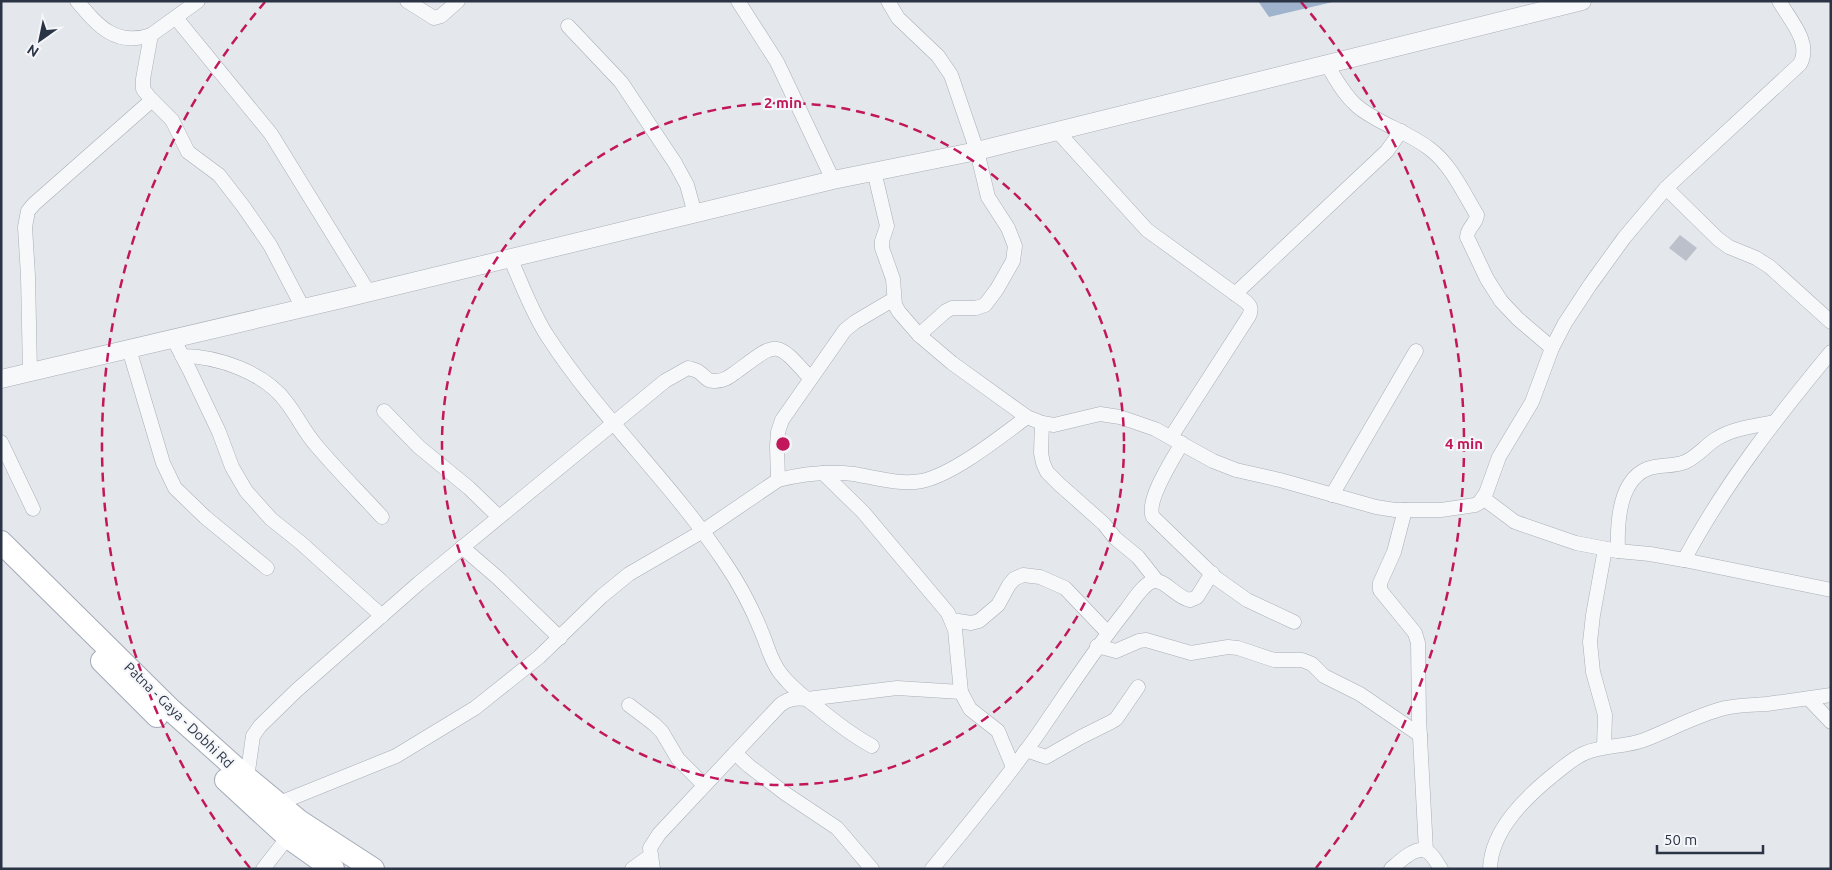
<svg xmlns="http://www.w3.org/2000/svg" width="1832" height="870" font-family="Ubuntu,sans-serif">
<style>
.water{fill:#9fb4cc}
.building{fill:#bbc0ca}
.lines{fill:none;stroke-linecap:round;stroke-linejoin:round}
.minor-casing{stroke:#a9aeb7;stroke-width:15}
.tertiary-casing{stroke:#a9aeb7;stroke-width:19}
.primary-casing{stroke:#a3abb8;stroke-width:24}
.minor{stroke:#f7f8fa;stroke-width:14}
.tertiary{stroke:#f7f8fa;stroke-width:18}
.primary{stroke:#fff;stroke-width:22}
.ring{fill:none;stroke:#c2185b;stroke-width:2.5;stroke-dasharray:9 6}
.labels{text-anchor:middle;stroke-width:4.5;stroke-linejoin:round;paint-order:stroke}
.street-label{font-size:14px;fill:#2b3445;stroke:#f4f6f9}
.centre{fill:#c2185b;stroke:#f4f6f9;stroke-width:2.5}
.ring-label{font-size:15px;text-anchor:middle;font-weight:bold;fill:#c2185b;stroke:#f4f6f9;stroke-width:4.5;stroke-linejoin:round;paint-order:stroke}
</style>
<rect width="100%" height="100%" fill="#e4e7ec"/>
<!-- water -->
<polygon class="water" points="1258,1 1337,1 1269,17"/>
<!-- building -->
<polygon class="building" points="1680,235 1697,248 1686,261 1669,248"/>
<g class="lines">
<!-- minor casing -->
<g class="minor-casing">
<g id="minor">
<path d="M77,1C98,26 116,47 151,35L198,1"/>
<polyline points="407,1 434,18 441,16 458,1"/>
<polyline points="738,1 777,62 833,180"/>
<polyline points="888,1 898,18 938,56 951,75 977,151 988,197 1008,228 1015,246 1013,261 997,289 985,305 976,308 952,308 946,311 919,335"/>
<polyline points="176,18 271,134 369,293"/>
<polyline points="568,26 621,82 675,163 687,185 695,214"/>
<polyline points="151,35 143,79 143,89 149,97 172,120 188,152 219,175 243,206 270,245 303,308"/>
<path d="M1327,65C1336,79 1344,95 1357,106C1378,124 1407,131 1430,149C1451,165 1463,192 1477,215C1477,223 1467,228 1467,237L1487,279L1501,301L1518,319L1552,348"/>
<path d="M1057,131L1147,230L1245,301C1251,306 1252,309 1249,316L1171,437"/>
<path d="M874,171L887,226L882,241V248L893,279L895,305L899,312L919,335L952,363L1027,417L1042,423L1054,425L1100,414L1120,417L1155,429L1213,461L1236,470L1280,480L1376,507L1395,510H1441L1475,505L1479,503L1486,493L1499,457L1532,402L1552,348L1565,323L1590,285L1624,238L1666,188L1800,64C1812,43 1790,20 1779,1"/>
<polyline points="1666,188 1718,239 1729,247 1756,258 1770,267 1831,322"/>
<path d="M510,258C522,284 532,313 548,337C600,417 672,483 725,563C740,585 752,608 762,633C768,647 771,662 781,674C791,687 804,697 817,707C835,722 852,735 872,746"/>
<polyline points="1235,294 1387,151 1401,131"/>
<polyline points="173,338 190,371 219,432 232,467 246,491 271,519 301,543 382,616"/>
<polyline points="129,349 163,463 175,488 205,517 267,568"/>
<path d="M182,356C218,356 266,373 287,403C297,416 304,431 315,444C336,469 360,493 382,517"/>
<polyline points="30,372 28,276 25,227 28,211 34,204 152,100"/>
<polyline points="384,411 419,447 469,488 499,517"/>
<polyline points="1042,423 1041,453 1043,463 1047,472 1059,484 1104,524 1115,538 1138,557 1157,581"/>
<polyline points="1,442 33,509"/>
<path d="M1182,443C1173,459 1145,501 1153,517L1216,578L1247,600L1294,622"/>
<polyline points="823,473 863,512 948,613 955,630 961,692 970,709 998,731 1013,767"/>
<polyline points="778,480 777,446 778,432 782,420 845,330 855,322 894,299"/>
<polyline points="1332,495 1416,351"/>
<polyline points="1483,498 1515,522 1576,543 1618,551 1650,554 1684,560 1831,590"/>
<polyline points="1405,510 1394,552 1380,583 1380,590 1415,633 1418,643 1419,718 1426,851"/>
<polyline points="462,547 498,578 560,638"/>
<path d="M1618,551C1617,525 1618,481 1647,469C1659,464 1673,467 1685,462C1697,457 1705,446 1716,439C1733,428 1755,426 1774,422"/>
<path d="M1684,560C1724,485 1777,417 1831,352"/>
<polyline points="952,620 971,623 979,621 998,605 1009,585 1014,579 1023,575 1040,577 1065,588 1107,632"/>
<polyline points="1097,646 1116,651 1139,641 1146,640 1191,653 1228,647 1238,648 1274,660 1302,660 1312,664 1324,676 1360,694 1420,735"/>
<polyline points="1809,699 1831,722"/>
<polyline points="629,705 654,724 662,732 678,759 704,785"/>
<polyline points="1604,747 1605,715 1593,672 1590,642 1593,615 1605,549"/>
<polyline points="1026,750 1046,757 1081,737 1111,722 1116,719 1138,687"/>
<polyline points="735,753 749,766 786,794 837,828 872,869"/>
<path d="M247,778L253,736L260,726L297,690L419,583L665,381L688,368C691,369 696,370 699,372C705,376 707,382 715,381C724,381 729,377 736,372C778,341 775,339 810,378"/>
<path d="M277,804L396,756L475,708L539,657L602,596L629,574L703,531L778,480C802,474 829,471 854,474C877,478 899,485 922,481C954,474 1000,437 1027,417"/>
<polyline points="263,869 288,837"/>
<polyline points="632,869 650,856"/>
<path d="M653,869L650,848L659,834L780,705C789,698 796,698 807,699L897,688L961,692"/>
<path d="M932,869C968,825 1005,781 1038,734C1067,692 1094,650 1126,610C1133,601 1141,587 1151,582C1163,576 1176,598 1190,600L1197,597L1212,573"/>
<path d="M1391,869C1399,862 1415,846 1426,851C1432,853 1437,863 1441,869"/>
<path d="M1490,869C1491,829 1528,795 1557,772C1566,765 1575,757 1585,753C1604,745 1625,747 1644,740C1672,729 1697,715 1725,708C1739,705 1753,705 1767,704C1788,701 1809,698 1831,695"/>
</g>
</g>
<!-- tertiary casing -->
<g class="tertiary-casing">
<polyline id="tertiary" points="1,379 346,298 833,180 977,151 1582,1"/>
</g>
<!-- primary casing -->
<g class="primary-casing">
<g id="primary">
<polyline points="1,542 171,710 247,778 299,821 373,869"/>
<polyline points="102,661 157,716"/>
<polyline points="226,780 288,837 333,869"/>
</g>
</g>
<!-- minor -->
<use href="#minor" class="minor"/>
<!-- tertiary -->
<use href="#tertiary" class="tertiary"/>
<!-- primary -->
<use href="#primary" class="primary"/>
</g>
<!-- distance rings -->
<g class="ring">
<circle cx="783" cy="444" r="341"/>
<path d="M250 868A681 681 0 0 1 265 2M1301 2A681 681 0 0 1 1316 868"/>
</g>
<g class="labels">
<!-- street labels -->
<g class="street-label">
<text transform="translate(179 715) rotate(44)" y="5">Patna - Gaya - Dobhi Rd</text>
</g>
</g>
<circle cx="783" cy="444" r="8" class="centre"/>
<g class="ring-label">
<text x="783" y="108">2 min</text>
<text x="1464" y="449">4 min</text>
</g>
<!-- border -->
<rect width="1832" height="870" fill="none" stroke="#2b3445" stroke-width="5"/>
<!-- north arrow -->
<g transform="translate(40 40) rotate(213)" stroke="#f4f6f9" stroke-width="4" paint-order="stroke">
<path d="M0-4L9 19L0 12L-9 19Z" fill="#2b3445"/>
<text y="-8" font-size="14" font-weight="bold" text-anchor="middle" fill="#2b3445">N</text>
</g>
<!-- scale -->
<path d="M1657 845v8h106v-8" fill="none" stroke="#2b3445" stroke-width="2.5"/>
<text x="1664" y="845" font-size="15" fill="#2b3445" stroke="#f4f6f9" stroke-width="4" paint-order="stroke">50 m</text>
</svg>
